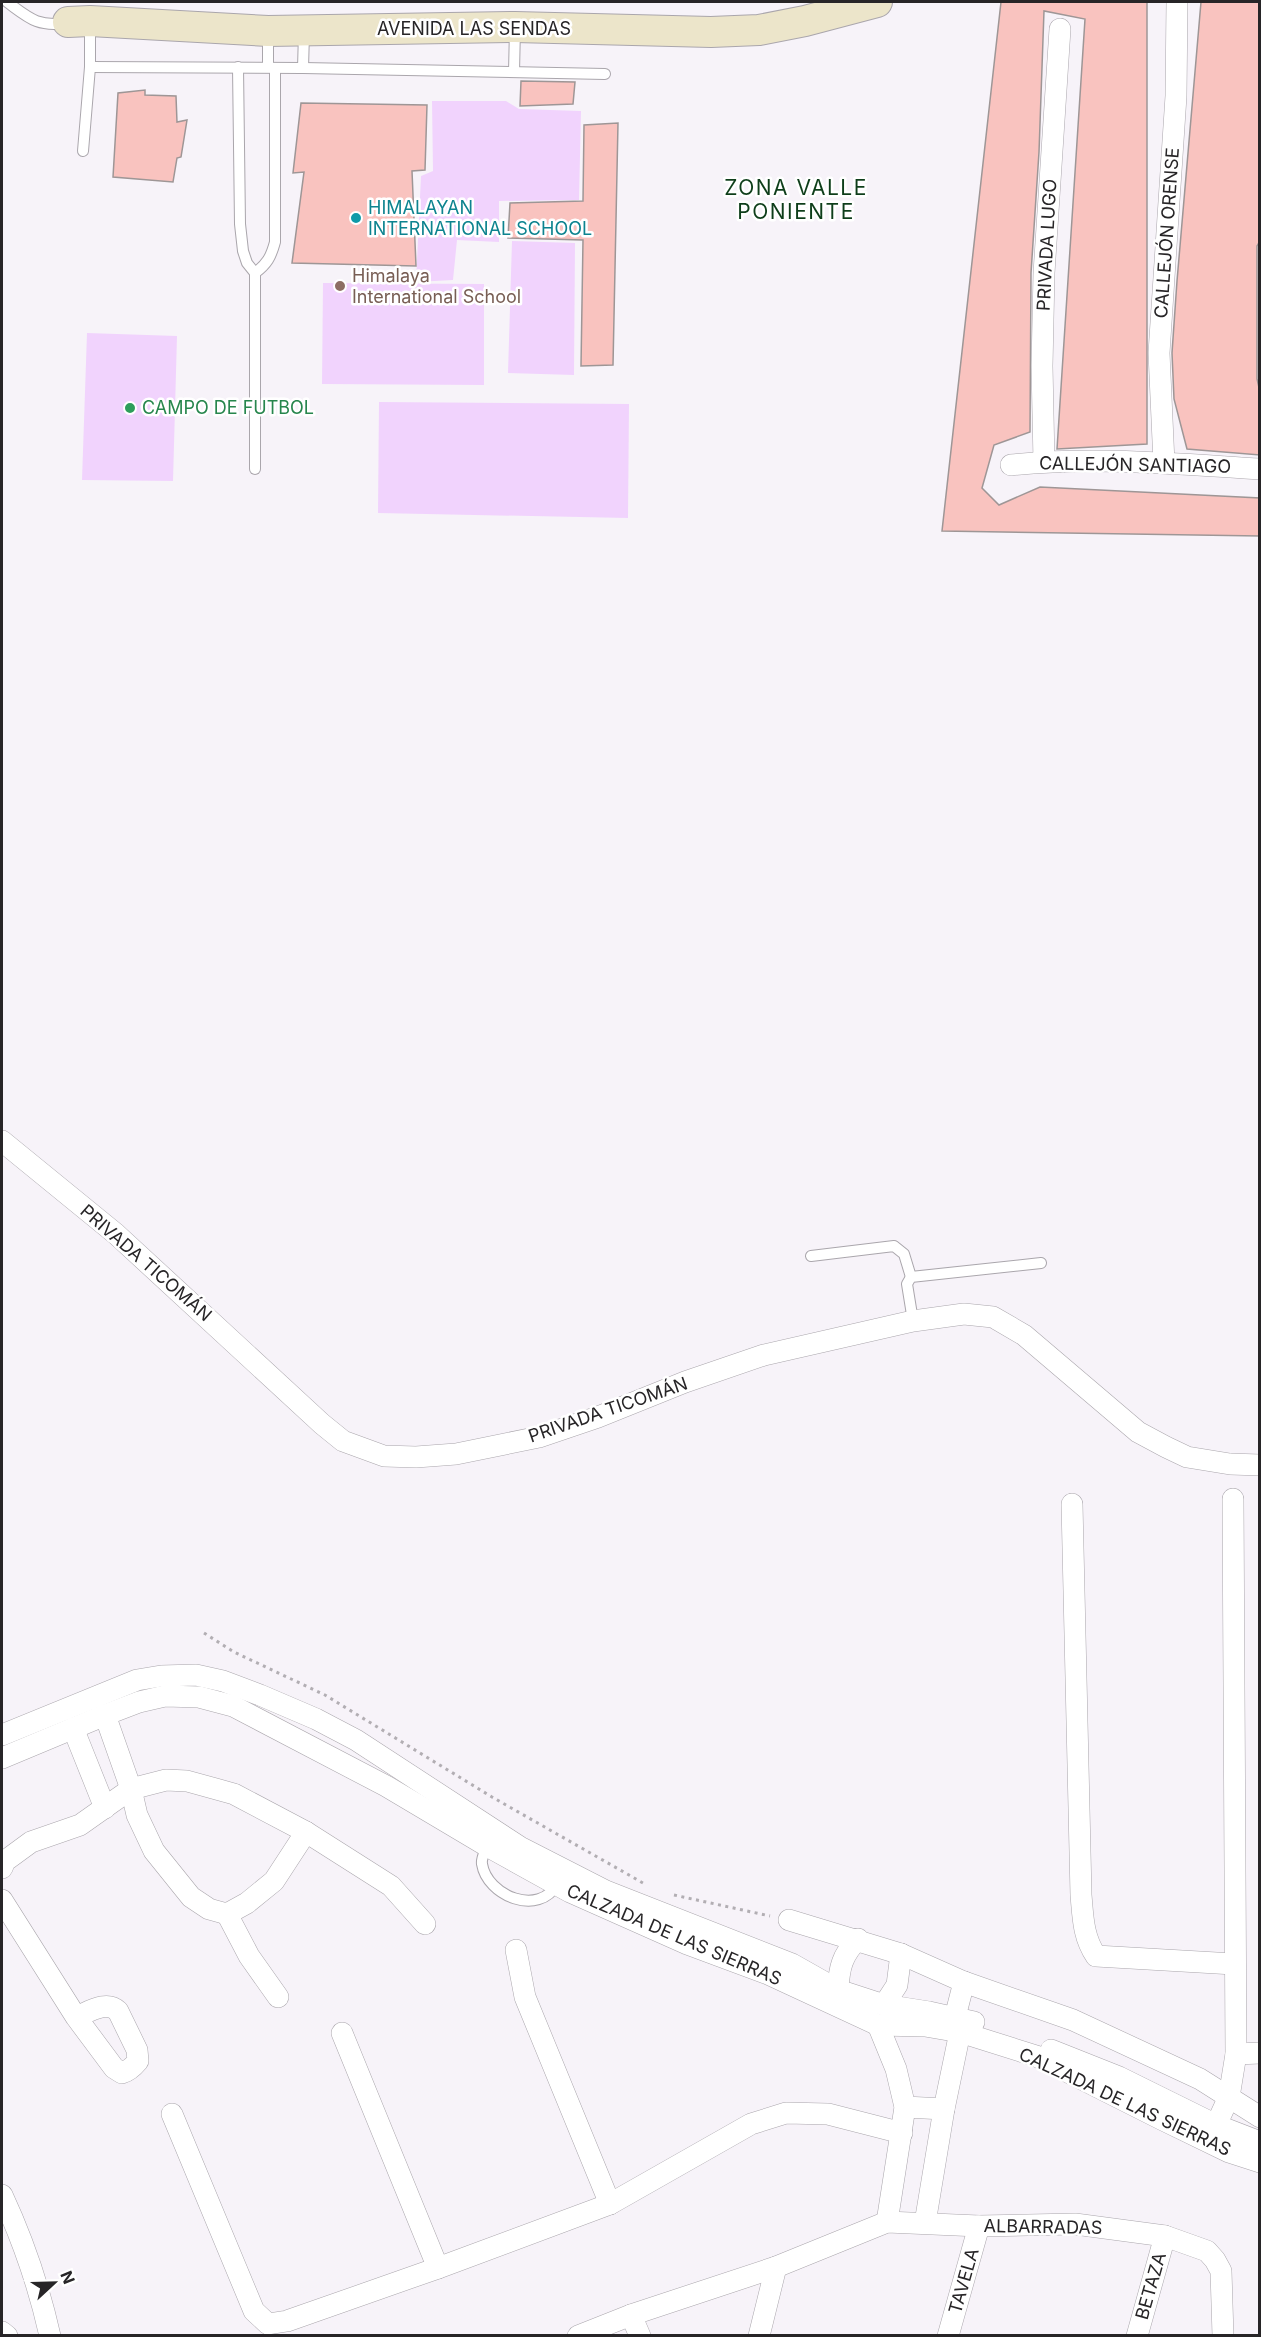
<svg xmlns="http://www.w3.org/2000/svg" width="1261" height="2337" font-family="Inter,sans-serif">
<style>
.green{fill:#f1d3fd}
.building{fill:#f9c3bf;stroke:#9e9696;stroke-width:1.5}
.lines{fill:none;stroke-linecap:round;stroke-linejoin:round}
.lane-casing{stroke:#aaa6ac;stroke-width:12}
.street-casing{stroke:#aaa6ac;stroke-width:22}
.secondary-casing{stroke:#aaa6ac;stroke-width:32}
.path{stroke:#b2aeb3;stroke-width:3;stroke-dasharray:3 4.5;stroke-linecap:butt}
.lane{stroke:#fff;stroke-width:10}
.street{stroke:#fff;stroke-width:21}
.secondary{stroke:#ece5ca;stroke-width:30}
.culture-dot{fill:#0f9aa8;stroke:#fff;stroke-width:2}
.education-dot{fill:#8d6e63;stroke:#fff;stroke-width:2}
.leisure-dot{fill:#2e9e5b;stroke:#fff;stroke-width:2}
.labels{text-anchor:middle;stroke-width:5;stroke-linejoin:round;paint-order:stroke}
.street-label{font-size:18px;fill:#272527;stroke:#fff}
.culture-label{font-size:18px;fill:#0d838f;stroke:#fff;text-anchor:start}
.education-label{font-size:18px;fill:#785e54;stroke:#fff;text-anchor:start}
.leisure-label{font-size:18px;fill:#27864d;stroke:#fff;text-anchor:start}
.quarter-label{font-size:21px;letter-spacing:1.5px;fill:#0e3e1a;stroke:#fff}
</style>
<rect width="100%" height="100%" fill="#f7f3f9"/>
<!-- green -->
<g class="green">
<polygon points="432,101 506,101 519,109 581,111 579,200 499,201 499,242 457,240 453,280 416,282 421,176 433,171"/>
<polygon points="512,241 575,243 574,375 508,373"/>
<polygon points="323,283 484,284 484,385 322,384"/>
<polygon points="87,333 177,336 173,481 82,480"/>
<polygon points="379,402 629,404 628,518 378,513"/>
</g>
<!-- building -->
<g class="building">
<polygon points="1001,2 1147,2 1147,444 1057,449 1085,19 1044,11 1039,152 1031,273 1030,432 994,445 982,488 999,505 1040,487 1260,498 1260,536 942,531"/>
<polygon points="1201,2 1260,2 1260,241 1257,246 1257,379 1260,392 1260,455 1187,449 1174,399 1172,353 1177,281"/>
<polygon points="521,81 575,82 573,104 520,106"/>
<polygon points="145,90 145,95 176,96 177,122 187,120 181,157 177,158 173,182 113,177 118,93"/>
<polygon points="301,103 427,105 425,170 412,171 416,266 292,263 304,172 293,173"/>
<polygon points="618,123 613,365 581,366 583,240 508,238 510,203 583,201 584,125"/>
</g>
<g class="lines">
<!-- lane casing -->
<g class="lane-casing">
<g id="lane">
<path d="M7,2C29,18 37,27 66,23"/>
<polyline points="90,67 303,68 304,33"/>
<path d="M238,67L240,224L243,251L247,263L255,273C267,264 271,257 275,242V68"/>
<polyline points="268,67 268,34"/>
<polyline points="303,68 605,74"/>
<polyline points="514,72 515,28"/>
<polyline points="83,151 90,67 90,22"/>
<polyline points="255,469 255,273"/>
<polyline points="811,1256 894,1246 904,1254 911,1277"/>
<polyline points="913,1321 907,1284 911,1277 1041,1263"/>
<path d="M487,1846C485,1852 481,1858 482,1864C487,1896 539,1917 557,1884"/>
</g>
</g>
<!-- street casing -->
<g class="street-casing">
<g id="street">
<polyline points="1044,462 1042,366 1044,273 1060,29"/>
<polyline points="1164,463 1159,353 1176,96 1177,2"/>
<path d="M1011,465C1093,456 1177,464 1260,469"/>
<polyline points="2,1141 116,1234 322,1424 343,1441 384,1456 416,1457 456,1454 539,1437 598,1417 685,1382 764,1355 913,1321 964,1314 993,1317 1024,1335 1138,1432 1166,1447 1187,1457 1230,1464 1260,1465"/>
<path d="M1072,1504L1081,1895C1083,1917 1083,1937 1096,1956L1234,1964"/>
<polyline points="105,1715 131,1789 137,1815 154,1851 191,1897 209,1909 227,1914 247,1903 274,1881 306,1832"/>
<polyline points="73,1728 105,1808"/>
<polyline points="2,1735 137,1680 161,1676 196,1675 223,1681 260,1695 316,1719 356,1740 520,1847 606,1891 792,1964 838,1990 884,2005 929,2012 974,2022"/>
<polyline points="2,1758 105,1715 139,1702 165,1696 199,1697 233,1706 386,1786 487,1846 570,1892 687,1944 768,1974 878,2025 925,2026 960,2032 1036,2056 1161,2119 1229,2152 1260,2162"/>
<polyline points="2,1868 5,1861 31,1842 80,1825 131,1789 166,1780 187,1781 234,1794 306,1832 391,1886 425,1924"/>
<path d="M2,1900L76,2017L114,2068L122,2073C129,2071 133,2067 138,2061L137,2050L118,2011C106,2000 89,2012 76,2017"/>
<polyline points="227,1914 249,1956 278,1997"/>
<polyline points="789,1920 901,1954 964,1982 1073,2020 1200,2079 1260,2117"/>
<polyline points="516,1950 525,1997 610,2204"/>
<path d="M838,1990C839,1968 842,1955 858,1939"/>
<polyline points="884,2005 897,1985 901,1954"/>
<polyline points="955,2017 964,1982"/>
<polyline points="878,2025 896,2069 905,2107 887,2222"/>
<polyline points="342,2033 438,2268"/>
<polyline points="1051,2050 1119,2077 1216,2125 1260,2142"/>
<polyline points="1236,2054 1260,2053"/>
<polyline points="905,2107 944,2109"/>
<polyline points="172,2114 254,2311 268,2324 287,2321 438,2268 610,2204 751,2124 786,2113 828,2114 902,2133"/>
<polyline points="1204,2123 1216,2125 1229,2097 1236,2054 1233,1499"/>
<path d="M2,2195C23,2240 39,2287 50,2336"/>
<polyline points="925,2223 944,2109 960,2032"/>
<polyline points="631,2315 640,2336"/>
<polyline points="2,2332 7,2336"/>
<polyline points="578,2336 631,2315 776,2267 887,2222 979,2226 1075,2224 1165,2236 1207,2251 1215,2260 1221,2271 1223,2336"/>
<polyline points="759,2336 776,2267"/>
<polyline points="948,2336 979,2226"/>
<polyline points="1137,2336 1165,2236"/>
</g>
</g>
<!-- secondary casing -->
<g class="secondary-casing">
<polyline id="secondary" points="68,22 90,21 268,31 515,27 711,32 759,30 805,21 877,2"/>
</g>
<!-- path -->
<g class="path">
<polyline points="204,1633 234,1652 325,1695 492,1797 643,1883"/>
<polyline points="674,1895 770,1916"/>
</g>
<!-- lane -->
<use href="#lane" class="lane"/>
<!-- street -->
<use href="#street" class="street"/>
<!-- secondary -->
<use href="#secondary" class="secondary"/>
</g>
<!-- markers -->
<circle class="culture-dot" cx="356" cy="218" r="6"/>
<circle class="education-dot" cx="340" cy="286" r="6"/>
<circle class="leisure-dot" cx="130" cy="408" r="6"/>
<g class="labels">
<!-- street labels -->
<g class="street-label">
<text x="474" y="35">AVENIDA LAS SENDAS</text>
<text transform="translate(1167 233) rotate(-86)" y="6">CALLEJÓN ORENSE</text>
<text transform="translate(1047 245) rotate(-87)" y="6">PRIVADA LUGO</text>
<text transform="translate(1135 465) rotate(1)" y="6">CALLEJÓN SANTIAGO</text>
<text transform="translate(146 1263) rotate(41)" y="6">PRIVADA TICOMÁN</text>
<text transform="translate(608 1410) rotate(-19)" y="6">PRIVADA TICOMÁN</text>
<text transform="translate(674 1935) rotate(23)" y="6">CALZADA DE LAS SIERRAS</text>
<text transform="translate(1125 2102) rotate(25)" y="6">CALZADA DE LAS SIERRAS</text>
<text transform="translate(1043 2227) rotate(1)" y="6">ALBARRADAS</text>
<text transform="translate(964 2281) rotate(-74)" y="6">TAVELA</text>
<text transform="translate(1151 2286) rotate(-74)" y="6">BETAZA</text>
</g>
<!-- culture labels -->
<g class="culture-label">
<text x="368" y="214">HIMALAYAN<tspan x="368" dy="21">INTERNATIONAL SCHOOL</tspan></text>
</g>
<!-- education labels -->
<g class="education-label">
<text x="352" y="282">Himalaya<tspan x="352" dy="21">International School</tspan></text>
</g>
<!-- leisure labels -->
<g class="leisure-label">
<text x="142" y="414">CAMPO DE FUTBOL</text>
</g>
<!-- quarter labels -->
<g class="quarter-label">
<text x="796" y="195">ZONA VALLE<tspan x="796" dy="24">PONIENTE</tspan></text>
</g>
</g>
<!-- border -->
<rect width="1261" height="2337" fill="none" stroke="#272527" stroke-width="6"/>
<!-- north arrow -->
<g transform="translate(54 2283) rotate(68)" stroke="#ffffff" stroke-width="4.5" paint-order="stroke">
<path d="M0-4.5L10 22L0 15L-10 22Z" fill="#272527"/>
<text y="-9" font-size="16" font-weight="bold" text-anchor="middle" fill="#272527">N</text>
</g>
</svg>
